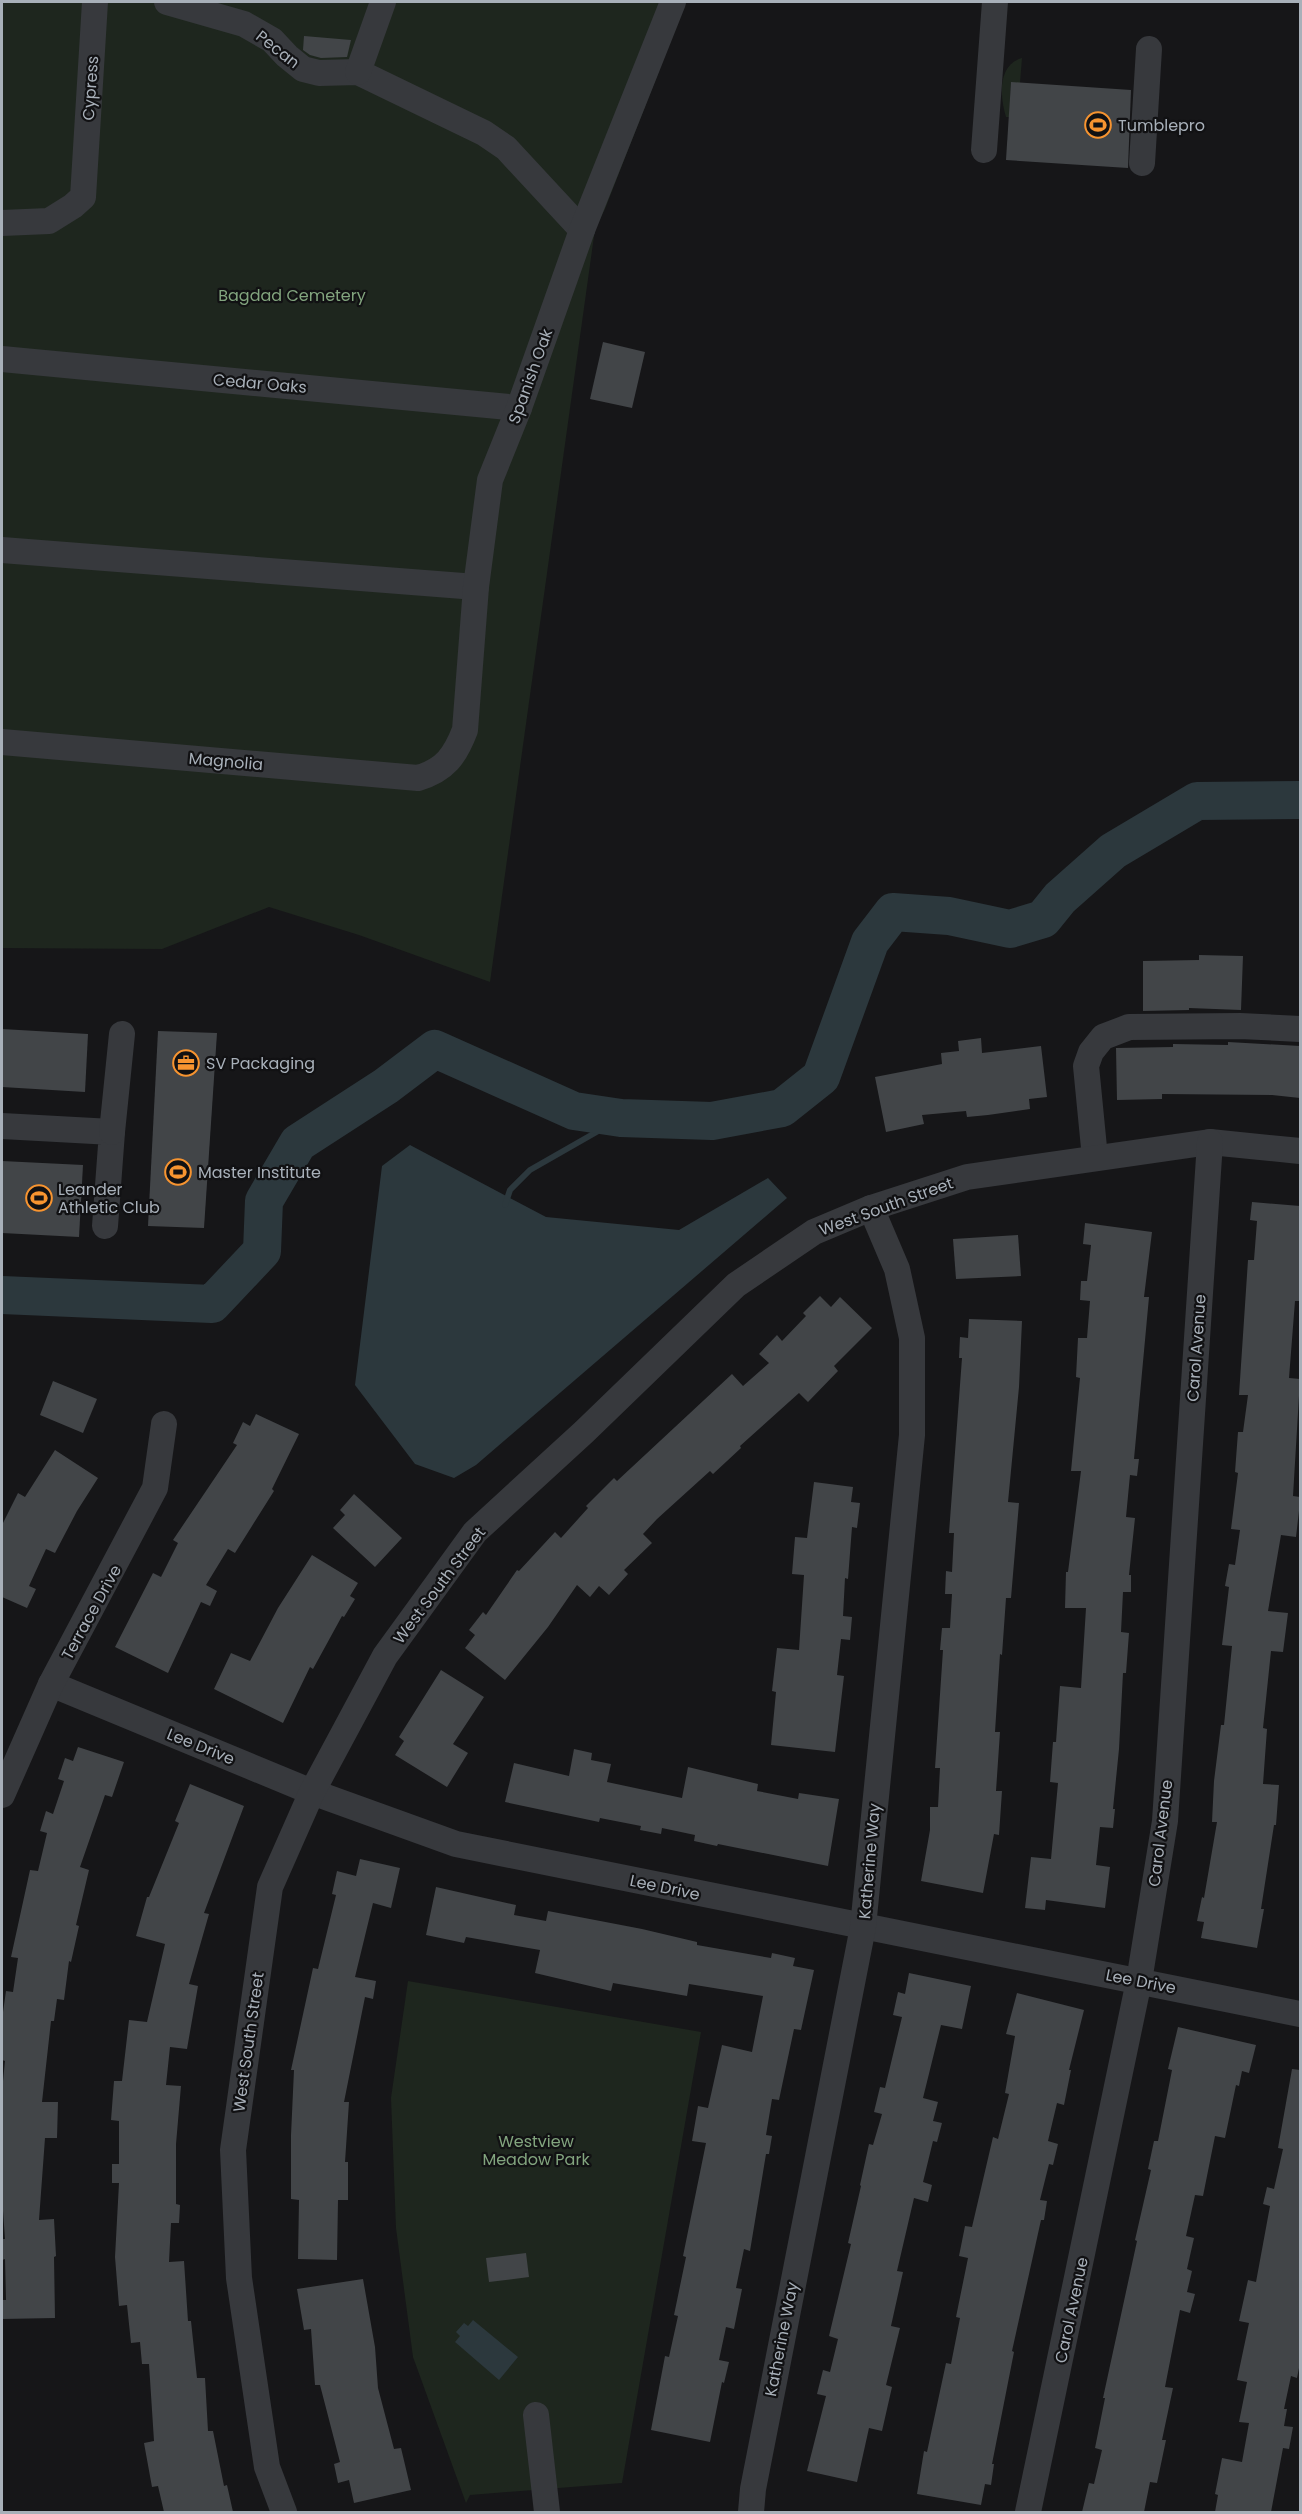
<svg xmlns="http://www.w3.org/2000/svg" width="1302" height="2514" font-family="Poppins,sans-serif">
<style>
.green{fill:#1e261e}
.water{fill:#2c383d}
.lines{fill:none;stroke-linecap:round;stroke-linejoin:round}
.stream{stroke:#2c383d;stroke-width:6}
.river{stroke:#2c383d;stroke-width:38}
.building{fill:#424548}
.minor{stroke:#37393d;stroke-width:26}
.labels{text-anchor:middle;stroke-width:4.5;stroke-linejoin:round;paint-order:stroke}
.street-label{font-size:16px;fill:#a8b0b9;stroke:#111113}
.poi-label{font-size:16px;fill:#a8b0b9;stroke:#111113;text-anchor:start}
.park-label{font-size:16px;fill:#82a47e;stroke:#111113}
</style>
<rect width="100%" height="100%" fill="#161618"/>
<!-- green -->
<g class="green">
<polygon points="2,2 686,2 605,209 595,229 490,982 359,935 269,907 162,949 2,948"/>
<path d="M1022,58L1020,83H1011L1009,117H1006C1000,97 997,65 1022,58Z"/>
<polygon points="408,1981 701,2032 622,2483 470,2495 466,2503 413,2357 396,2228 391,2098"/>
</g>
<!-- water -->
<g class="water">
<polygon points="410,1145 546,1217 679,1230 768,1178 787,1198 476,1465 454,1478 415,1464 355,1385 382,1166"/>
<polygon points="473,2320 518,2357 499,2380 455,2342 460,2336 456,2332 464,2323 468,2326"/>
</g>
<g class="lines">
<!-- stream -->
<polyline class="stream" points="505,1205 510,1190 530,1170 621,1118"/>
<!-- river -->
<polyline class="river" points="2,1295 212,1304 262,1251 264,1201 298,1143 386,1086 435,1049 574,1111 621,1118 712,1121 782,1108 821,1077 870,942 893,912 949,916 1010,929 1043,919 1060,898 1113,851 1197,801 1300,800"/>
</g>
<!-- building -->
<g class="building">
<polygon points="304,36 351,40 347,57 321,58 310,55 303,50"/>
<polygon points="1011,82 1131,90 1128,168 1006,160"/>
<polygon points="603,342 645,352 632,408 590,399"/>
<polygon points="1199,955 1243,956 1241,1010 1189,1008 1189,1010 1143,1011 1143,961 1199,960"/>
<polygon points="2,1029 88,1034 85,1092 2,1087"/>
<polygon points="158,1031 217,1033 204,1228 148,1226"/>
<polygon points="981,1038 982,1053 1041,1046 1047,1097 1029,1099 1030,1109 988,1115 967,1117 966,1111 922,1115 924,1124 886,1132 875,1077 942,1064 941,1053 959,1051 958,1041"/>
<polygon points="1228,1042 1300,1046 1300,1098 1272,1095 1162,1094 1162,1099 1117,1100 1116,1048 1173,1047 1173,1044 1228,1045"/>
<polygon points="2,1161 83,1165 79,1237 2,1233"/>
<polygon points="1252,1202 1300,1206 1300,1301 1295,1301 1289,1378 1300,1379 1293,1496 1300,1497 1300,1502 1296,1537 1281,1535 1268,1611 1288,1613 1283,1652 1271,1651 1263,1728 1267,1729 1263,1784 1279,1785 1276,1825 1274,1825 1261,1909 1264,1909 1257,1948 1201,1938 1204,1922 1197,1921 1202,1897 1204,1898 1217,1822 1212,1822 1214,1781 1221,1725 1224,1725 1232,1646 1222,1645 1229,1587 1225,1586 1229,1564 1235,1565 1240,1530 1231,1529 1238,1473 1235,1472 1238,1432 1243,1432 1248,1395 1239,1395 1248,1260 1254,1260 1257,1221 1250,1220"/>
<polygon points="1085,1223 1152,1232 1144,1297 1149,1297 1134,1459 1139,1459 1137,1476 1130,1475 1126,1517 1135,1518 1129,1575 1131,1575 1131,1592 1123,1592 1121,1632 1129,1633 1126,1673 1123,1673 1119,1749 1113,1809 1115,1809 1113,1828 1100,1827 1096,1865 1110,1867 1105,1908 1046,1900 1045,1910 1025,1908 1031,1857 1051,1859 1058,1783 1050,1782 1053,1742 1056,1742 1060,1686 1081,1688 1086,1608 1065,1608 1066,1572 1068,1572 1081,1471 1071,1471 1080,1378 1076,1377 1078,1338 1087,1338 1090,1301 1080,1300 1081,1281 1087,1281 1091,1245 1083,1244"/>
<polygon points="1018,1235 1021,1276 956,1279 953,1239"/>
<polygon points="820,1296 831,1307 840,1297 872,1328 834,1366 838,1371 808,1402 799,1393 740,1446 741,1448 713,1474 710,1471 657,1519 643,1534 652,1543 624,1570 628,1574 609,1595 599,1586 590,1597 577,1585 548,1627 505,1680 465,1648 475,1635 469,1630 483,1612 486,1615 517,1570 519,1571 555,1532 561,1538 588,1508 586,1506 614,1478 617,1481 732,1374 743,1386 769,1363 759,1354 777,1335 782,1341 806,1316 803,1313"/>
<polygon points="969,1319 1022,1321 1019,1387 1008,1502 1019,1503 1011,1598 1006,1598 1002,1655 1000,1654 995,1732 1000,1732 996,1791 1002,1791 999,1835 994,1834 983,1893 921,1881 930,1830 930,1807 938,1807 940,1768 935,1768 943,1650 940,1650 942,1628 950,1628 952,1594 945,1594 946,1571 952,1572 954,1533 949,1533 962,1358 959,1358 960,1337 968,1338"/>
<polygon points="53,1381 97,1399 83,1433 40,1415"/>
<polygon points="256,1414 299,1434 272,1489 274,1491 235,1553 228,1549 206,1585 217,1591 210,1606 201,1602 168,1673 115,1647 153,1573 161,1577 178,1543 173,1540 237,1445 233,1443 243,1422 250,1426"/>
<polygon points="55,1450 98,1478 77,1511 55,1553 46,1549 29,1586 36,1589 27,1608 2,1597 2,1525 18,1493 25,1497"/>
<polygon points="814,1482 853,1487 851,1502 860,1503 857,1528 852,1527 848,1579 845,1578 843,1616 852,1617 850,1640 841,1639 837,1675 844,1676 835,1752 771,1745 776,1692 772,1691 777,1648 799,1650 804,1575 792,1574 795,1537 807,1538"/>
<polygon points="354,1494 402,1538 375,1567 333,1528 345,1515 340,1510"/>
<polygon points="312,1555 358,1583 350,1596 355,1599 344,1617 342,1616 313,1669 310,1667 283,1723 214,1689 231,1653 250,1661 278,1608"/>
<polygon points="441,1670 484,1697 453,1744 468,1753 447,1787 395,1755 404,1741 399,1737"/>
<polygon points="78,1747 124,1762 112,1797 105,1795 80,1867 89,1870 76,1925 79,1926 71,1962 69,1961 64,2000 57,1999 54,2021 51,2021 42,2102 58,2102 57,2138 45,2138 39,2220 54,2219 56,2256 54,2257 55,2318 2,2319 2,2300 6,2300 5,2259 2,2260 2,2239 5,2239 2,2197 2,2091 5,2061 2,2060 2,2019 6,1991 13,1992 18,1958 11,1957 30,1870 38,1871 47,1833 40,1831 46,1811 53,1814 64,1781 58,1779 65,1758 73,1761"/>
<polygon points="574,1749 592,1753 591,1760 611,1764 607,1782 682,1798 688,1767 758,1784 757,1791 798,1799 799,1793 839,1799 828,1866 718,1844 717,1846 694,1841 695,1835 662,1828 661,1834 640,1830 641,1826 600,1818 599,1822 505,1802 514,1763 569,1776"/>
<polygon points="190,1784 244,1806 204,1913 209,1914 189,1984 198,1986 187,2049 170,2047 166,2085 181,2086 176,2144 176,2204 180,2205 179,2223 171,2223 169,2262 184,2261 188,2321 191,2321 197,2378 205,2378 208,2431 213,2431 224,2486 227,2485 233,2512 164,2512 158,2486 152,2487 144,2443 154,2441 149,2364 142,2364 140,2342 131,2343 127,2305 119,2306 115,2257 119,2183 112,2183 112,2164 119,2164 119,2121 111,2120 114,2081 122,2081 129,2020 147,2022 165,1944 136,1936 147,1897 149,1897 179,1823 175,1821"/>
<polygon points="360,1859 400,1868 391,1908 373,1903 355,1977 376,1981 373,1999 365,1997 344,2102 349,2102 345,2162 348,2162 348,2200 338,2200 337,2260 298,2259 299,2200 291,2199 291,2135 294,2070 291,2070 313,1968 318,1969 336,1895 332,1894 337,1871 356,1876"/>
<polygon points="436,1887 516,1905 514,1915 546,1921 548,1911 642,1929 697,1942 697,1945 771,1958 772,1953 795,1958 793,1966 814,1970 801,2030 794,2029 779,2100 772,2099 766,2135 772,2136 769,2154 766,2154 750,2251 744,2249 736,2288 742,2289 734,2329 726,2327 719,2360 729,2362 724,2383 722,2382 710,2442 651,2430 665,2356 669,2357 678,2316 674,2315 686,2257 683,2256 706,2143 692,2141 698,2106 708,2108 722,2045 752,2052 763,1996 689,1984 687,1996 613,1983 611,1991 535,1973 540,1950 466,1937 464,1943 426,1935"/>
<polygon points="909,1973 971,1986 962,2029 941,2025 923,2098 938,2102 933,2121 942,2123 937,2142 933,2141 923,2182 932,2185 928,2202 914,2198 897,2271 903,2272 891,2326 900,2328 886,2385 892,2387 882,2431 869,2428 857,2482 807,2471 826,2396 817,2394 823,2370 830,2372 838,2339 829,2336 851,2244 848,2243 861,2186 860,2185 869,2144 873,2145 882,2114 874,2112 880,2087 885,2088 902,2017 893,2015 898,1992 905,1994"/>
<polygon points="1017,1993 1084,2010 1069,2070 1071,2070 1064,2105 1057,2103 1048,2141 1058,2144 1053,2165 1049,2164 1040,2200 1047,2201 1044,2220 1041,2220 1012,2351 1014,2352 992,2464 994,2464 991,2485 985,2484 981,2505 917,2494 924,2451 927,2452 946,2363 951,2364 960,2318 956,2317 968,2258 959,2256 965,2226 972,2227 993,2137 998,2139 1009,2094 1005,2093 1015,2036 1006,2034"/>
<polygon points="1178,2027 1256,2045 1249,2073 1242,2071 1239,2086 1236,2085 1225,2138 1215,2136 1203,2196 1195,2195 1186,2236 1194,2238 1187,2269 1192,2271 1187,2292 1195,2294 1190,2313 1180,2310 1165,2387 1173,2388 1162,2440 1166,2440 1157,2483 1150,2482 1144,2512 1082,2512 1089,2483 1094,2484 1102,2450 1095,2448 1105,2398 1103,2398 1137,2241 1135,2240 1151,2170 1148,2169 1154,2141 1158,2141 1172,2070 1168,2069"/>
<polygon points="1292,2069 1300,2070 1300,2363 1297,2378 1291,2376 1284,2409 1287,2409 1284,2426 1293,2427 1289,2449 1283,2448 1271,2512 1215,2512 1218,2495 1215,2494 1222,2458 1242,2462 1249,2423 1239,2422 1247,2382 1237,2380 1249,2323 1239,2321 1248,2280 1256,2282 1270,2206 1263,2204 1267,2187 1274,2189 1283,2149 1278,2148"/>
<polygon points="526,2253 529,2277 489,2282 486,2258"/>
<polygon points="363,2279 375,2347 378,2388 394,2449 401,2448 411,2490 354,2503 349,2480 338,2483 334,2464 340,2462 320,2385 315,2385 311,2329 304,2330 297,2289"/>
</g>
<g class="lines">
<!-- minor -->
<g class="minor">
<polyline points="167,2 244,24 272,40 287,56 303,69 319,73 358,72 484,133 506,148 582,230"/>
<polyline points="358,72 383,2"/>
<polyline points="984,150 995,2"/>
<polyline points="1142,163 1149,49"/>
<polyline points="2,223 49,221 73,206 83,197 95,2"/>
<polyline points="2,359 519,408"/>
<polyline points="2,550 476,587"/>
<path d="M2,742L418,778C445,770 455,756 465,730L476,587L490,480L519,408L582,230L673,2"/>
<polyline points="2,1126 112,1132 105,1226"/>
<polyline points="112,1132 122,1034"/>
<polyline points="1095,1158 1086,1066 1091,1052 1103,1037 1129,1027 1240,1026 1300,1029"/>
<polyline points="51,1684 312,1792 456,1844 1300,2014"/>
<polyline points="2,1795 51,1684 155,1488 164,1424"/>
<polyline points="536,2415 547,2512"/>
<polyline points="284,2512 267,2467 239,2278 233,2150 270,1887 312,1792 385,1656 475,1532 584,1432 736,1285 814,1232 871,1208 967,1177 1210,1142 1300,1151"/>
<polyline points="751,2512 753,2489 863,1927 912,1435 912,1338 897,1269 871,1208"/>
<polyline points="1028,2512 1139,1981 1165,1821 1210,1142"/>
</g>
</g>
<!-- icons -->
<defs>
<g id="stadium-ring" transform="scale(1.35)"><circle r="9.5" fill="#111113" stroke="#f79430" stroke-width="1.5"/><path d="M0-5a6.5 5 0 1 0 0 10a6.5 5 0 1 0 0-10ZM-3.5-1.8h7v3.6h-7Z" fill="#f79430"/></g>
<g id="office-ring" transform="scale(1.35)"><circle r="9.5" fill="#111113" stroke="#f79430" stroke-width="1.5"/><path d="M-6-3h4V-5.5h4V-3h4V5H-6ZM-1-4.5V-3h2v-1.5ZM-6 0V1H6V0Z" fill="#f79430"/></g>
</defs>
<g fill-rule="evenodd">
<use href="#stadium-ring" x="1098" y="125"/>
<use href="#office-ring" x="186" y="1063"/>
<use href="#stadium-ring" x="178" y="1172"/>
<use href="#stadium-ring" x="39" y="1198"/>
</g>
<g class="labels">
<!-- street labels -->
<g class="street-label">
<text transform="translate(278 49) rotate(38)" y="6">Pecan</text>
<text transform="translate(90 88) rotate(-86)" y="6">Cypress</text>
<text transform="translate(530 376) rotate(-70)" y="6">Spanish Oak</text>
<text transform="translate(260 383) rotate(5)" y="6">Cedar Oaks</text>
<text transform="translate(226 761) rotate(5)" y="6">Magnolia</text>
<text transform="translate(886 1206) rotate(-20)" y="6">West South Street</text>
<text transform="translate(1196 1348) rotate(-86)" y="6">Carol Avenue</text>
<text transform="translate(439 1585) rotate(-53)" y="6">West South Street</text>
<text transform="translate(91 1612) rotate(-61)" y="6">Terrace Drive</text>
<text transform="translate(201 1746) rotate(22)" y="6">Lee Drive</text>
<text transform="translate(1160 1833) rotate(-83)" y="6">Carol Avenue</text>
<text transform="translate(869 1861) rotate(-85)" y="6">Katherine Way</text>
<text transform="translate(665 1887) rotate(12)" y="6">Lee Drive</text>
<text transform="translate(1141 1981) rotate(11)" y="6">Lee Drive</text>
<text transform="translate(248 2042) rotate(-82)" y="6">West South Street</text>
<text transform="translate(1071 2310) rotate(-78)" y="6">Carol Avenue</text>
<text transform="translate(781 2339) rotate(-79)" y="6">Katherine Way</text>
</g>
<!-- poi labels -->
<g class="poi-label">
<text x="1118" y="131">Tumblepro</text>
<text x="206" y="1069">SV Packaging</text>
<text x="198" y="1178">Master Institute</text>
<text x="58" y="1195">Leander<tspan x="58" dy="18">Athletic Club</tspan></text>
</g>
<!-- park labels -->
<g class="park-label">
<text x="292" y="301">Bagdad Cemetery</text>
<text x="536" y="2147">Westview<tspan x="536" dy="18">Meadow Park</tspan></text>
</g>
</g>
<!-- border -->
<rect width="1302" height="2514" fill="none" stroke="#a8b0b9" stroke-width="6"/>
</svg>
